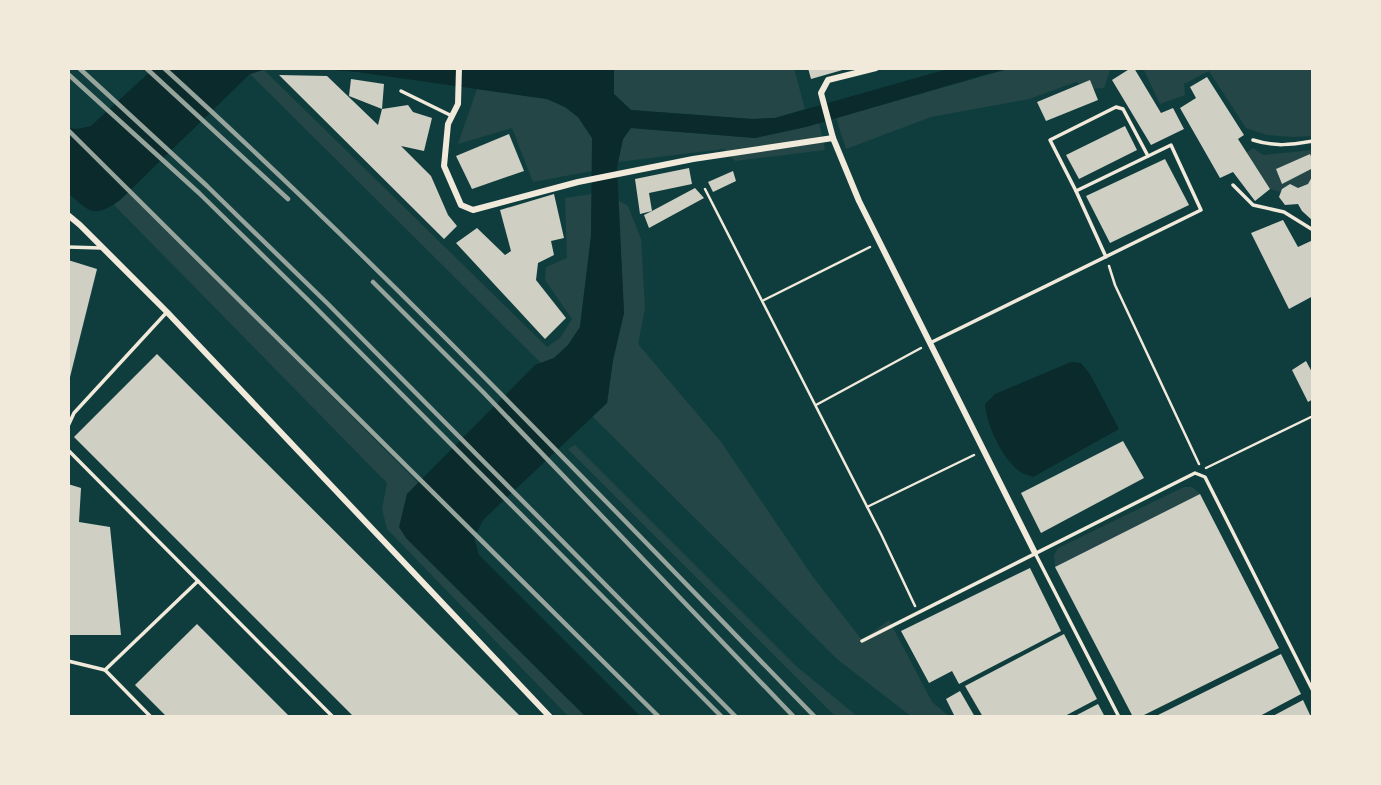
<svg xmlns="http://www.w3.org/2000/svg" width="1381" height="785" font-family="'IBM Plex Sans',sans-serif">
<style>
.green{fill:#244646}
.water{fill:#0a2a2b}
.building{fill:#cfcfc3}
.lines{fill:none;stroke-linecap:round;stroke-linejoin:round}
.path{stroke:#f1e9da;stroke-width:2.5}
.service{stroke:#f1e9da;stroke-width:3.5}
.minor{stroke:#f1e9da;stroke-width:6}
.rail{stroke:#97a49c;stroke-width:4.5}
</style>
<rect width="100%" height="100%" fill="#0f3d3e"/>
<!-- green -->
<g class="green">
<polygon points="614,68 794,68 805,109 775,118 752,119 631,110 614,94"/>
<polygon points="1012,68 1111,68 1104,88 1088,89 1076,82 1029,99 931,117 846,149 836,118"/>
<polygon points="1143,68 1313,68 1313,136 1293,137 1267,135 1246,128 1209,71 1184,84 1185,95 1160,104"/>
<polygon points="264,70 547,347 560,338 572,319 545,280 546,267 567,258 565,198 592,194 591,236 580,327 568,345 554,358 541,363 250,74"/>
<polygon points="477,89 547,99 565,107 578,117 592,138 592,171 533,182 512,128 458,144"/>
<polygon points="819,123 825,150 735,161 724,149 618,162 623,139 630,128 755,138"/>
<polygon points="1253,148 1263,155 1313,150 1313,210 1302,198 1270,189 1246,153"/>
<polygon points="129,192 418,483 407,494 406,538 586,717 569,717 387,529 382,509 387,483 114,205"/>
<polygon points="618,200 628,206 641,239 645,308 638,344 721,442 813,577 862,640 889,620 932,702 950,717 912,717 837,659 592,416 607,403 613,360 624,313"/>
<polygon points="575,445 796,666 858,717 836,717 568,449"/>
<polygon points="1184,487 1192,487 1200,494 1055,567 1054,555 1058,548"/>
</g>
<!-- water -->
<g class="water">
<path d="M154,68H269L250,74L120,200C94,219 90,212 68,193V128L77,129L91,126Z"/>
<polygon points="306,68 614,68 614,94 631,110 752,119 775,118 951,68 1012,68 984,75 806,127 755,138 631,128 623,139 617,167 624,313 613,360 607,403 483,520 474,538 479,555 641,717 586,717 406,538 399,527 407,494 535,365 554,358 568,345 580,327 591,236 592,138 578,117 565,107 547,99 357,72"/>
<path d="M1071,362L1081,363L1090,374L1119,429L1033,477C1028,475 1022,474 1018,470C1001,456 987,426 985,404L995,394Z"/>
</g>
<!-- building -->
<g class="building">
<polygon points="808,68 845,68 846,69 811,79"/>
<polygon points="1131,68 1134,68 1161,113 1173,108 1184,129 1151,145 1112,80"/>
<polygon points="279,75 327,76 378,125 382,109 408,105 413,112 432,118 424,151 401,146 431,176 448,215 457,226 444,239"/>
<polygon points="1207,77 1244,135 1238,139 1270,189 1255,201 1233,172 1220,178 1180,108 1196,98 1190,87"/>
<polygon points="351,79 384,84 382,109 349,96"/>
<polygon points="1090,80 1098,100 1046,121 1037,102"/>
<polygon points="1125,126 1137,150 1079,179 1066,155"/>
<polygon points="509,134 524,171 472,189 456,156"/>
<polygon points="1310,154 1313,161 1313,168 1282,184 1276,169"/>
<polygon points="1165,159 1189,205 1110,243 1086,196"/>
<polygon points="689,168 692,184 649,193 652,211 695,188 704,198 649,228 644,215 652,211 640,214 635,179"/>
<polygon points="733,171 736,181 713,192 708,182"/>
<polygon points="1313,175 1313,221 1302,211 1298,204 1285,205 1279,197 1282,189 1290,184 1298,188 1308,184"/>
<polygon points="554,194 564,238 551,241 554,255 538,263 536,280 566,318 545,339 456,243 477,228 505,255 511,251 500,210"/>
<polygon points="1283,220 1298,247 1313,240 1313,296 1289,309 1251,233"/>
<polygon points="68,260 97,269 69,381 68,380"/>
<polygon points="157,354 521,717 354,717 74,437"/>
<polygon points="1306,361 1313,374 1313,399 1308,402 1292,370"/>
<polygon points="1123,441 1144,478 1041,533 1021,493"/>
<polygon points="68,484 81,488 79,522 110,527 121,635 68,635"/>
<polygon points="1200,494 1279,648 1140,717 1133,717 1055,567"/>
<polygon points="1030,568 1061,631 959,684 952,671 929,683 901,631"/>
<polygon points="197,624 290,717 167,717 135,685"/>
<polygon points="1064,634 1097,699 1063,717 983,717 965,686"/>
<polygon points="1281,654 1301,694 1258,717 1154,717"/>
<polygon points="960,691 975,717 955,717 946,699"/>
<polygon points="1303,700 1311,717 1271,717"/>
<polygon points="1098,704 1105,717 1073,717"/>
</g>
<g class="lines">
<!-- path -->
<g class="path">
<polyline points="705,189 881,534 915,606"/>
<polyline points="1109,266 1115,285 1199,464"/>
<polyline points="764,300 870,247"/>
<polyline points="816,405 921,348"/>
<polyline points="1206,468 1313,416"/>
<polyline points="867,507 974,455"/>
</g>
<!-- service -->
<g class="service">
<polyline points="401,91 452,116"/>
<path d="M1253,140C1275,147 1290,145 1313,141"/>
<polyline points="1233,185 1253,205 1284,212 1313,230"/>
<polyline points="1076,191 1050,140 1116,107 1123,109 1148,156"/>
<polyline points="68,247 101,248"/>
<polyline points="930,343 1201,210 1171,145 1076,191 1106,257"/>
<polyline points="68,426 74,413 167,312"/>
<polyline points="68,450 333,717"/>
<polyline points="1035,553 1119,717"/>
<polyline points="862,641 1195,473 1205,477 1313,691"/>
<polyline points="68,661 105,670"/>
<polyline points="151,717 105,670 198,581"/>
</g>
<!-- minor -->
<g class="minor">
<polyline points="459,68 458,104 448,124 444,166 461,205 473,210 578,182 693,159 833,138"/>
<polyline points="876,68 828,80 821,93 833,138 859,201 1035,553"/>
<polyline points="68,215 80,225 167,312 550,717"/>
</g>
<!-- rail -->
<g class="rail">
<polyline points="79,68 207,186 328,304 736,717"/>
<polyline points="146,68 288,199"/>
<path d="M164,68C391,274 601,497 815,717"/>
<polyline points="68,74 199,193 309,301 722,717"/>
<polyline points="68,130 659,717"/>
<polyline points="373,282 483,392 794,717"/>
</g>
</g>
<!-- border -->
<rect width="1381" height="785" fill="none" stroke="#f1e9da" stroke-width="140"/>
</svg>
